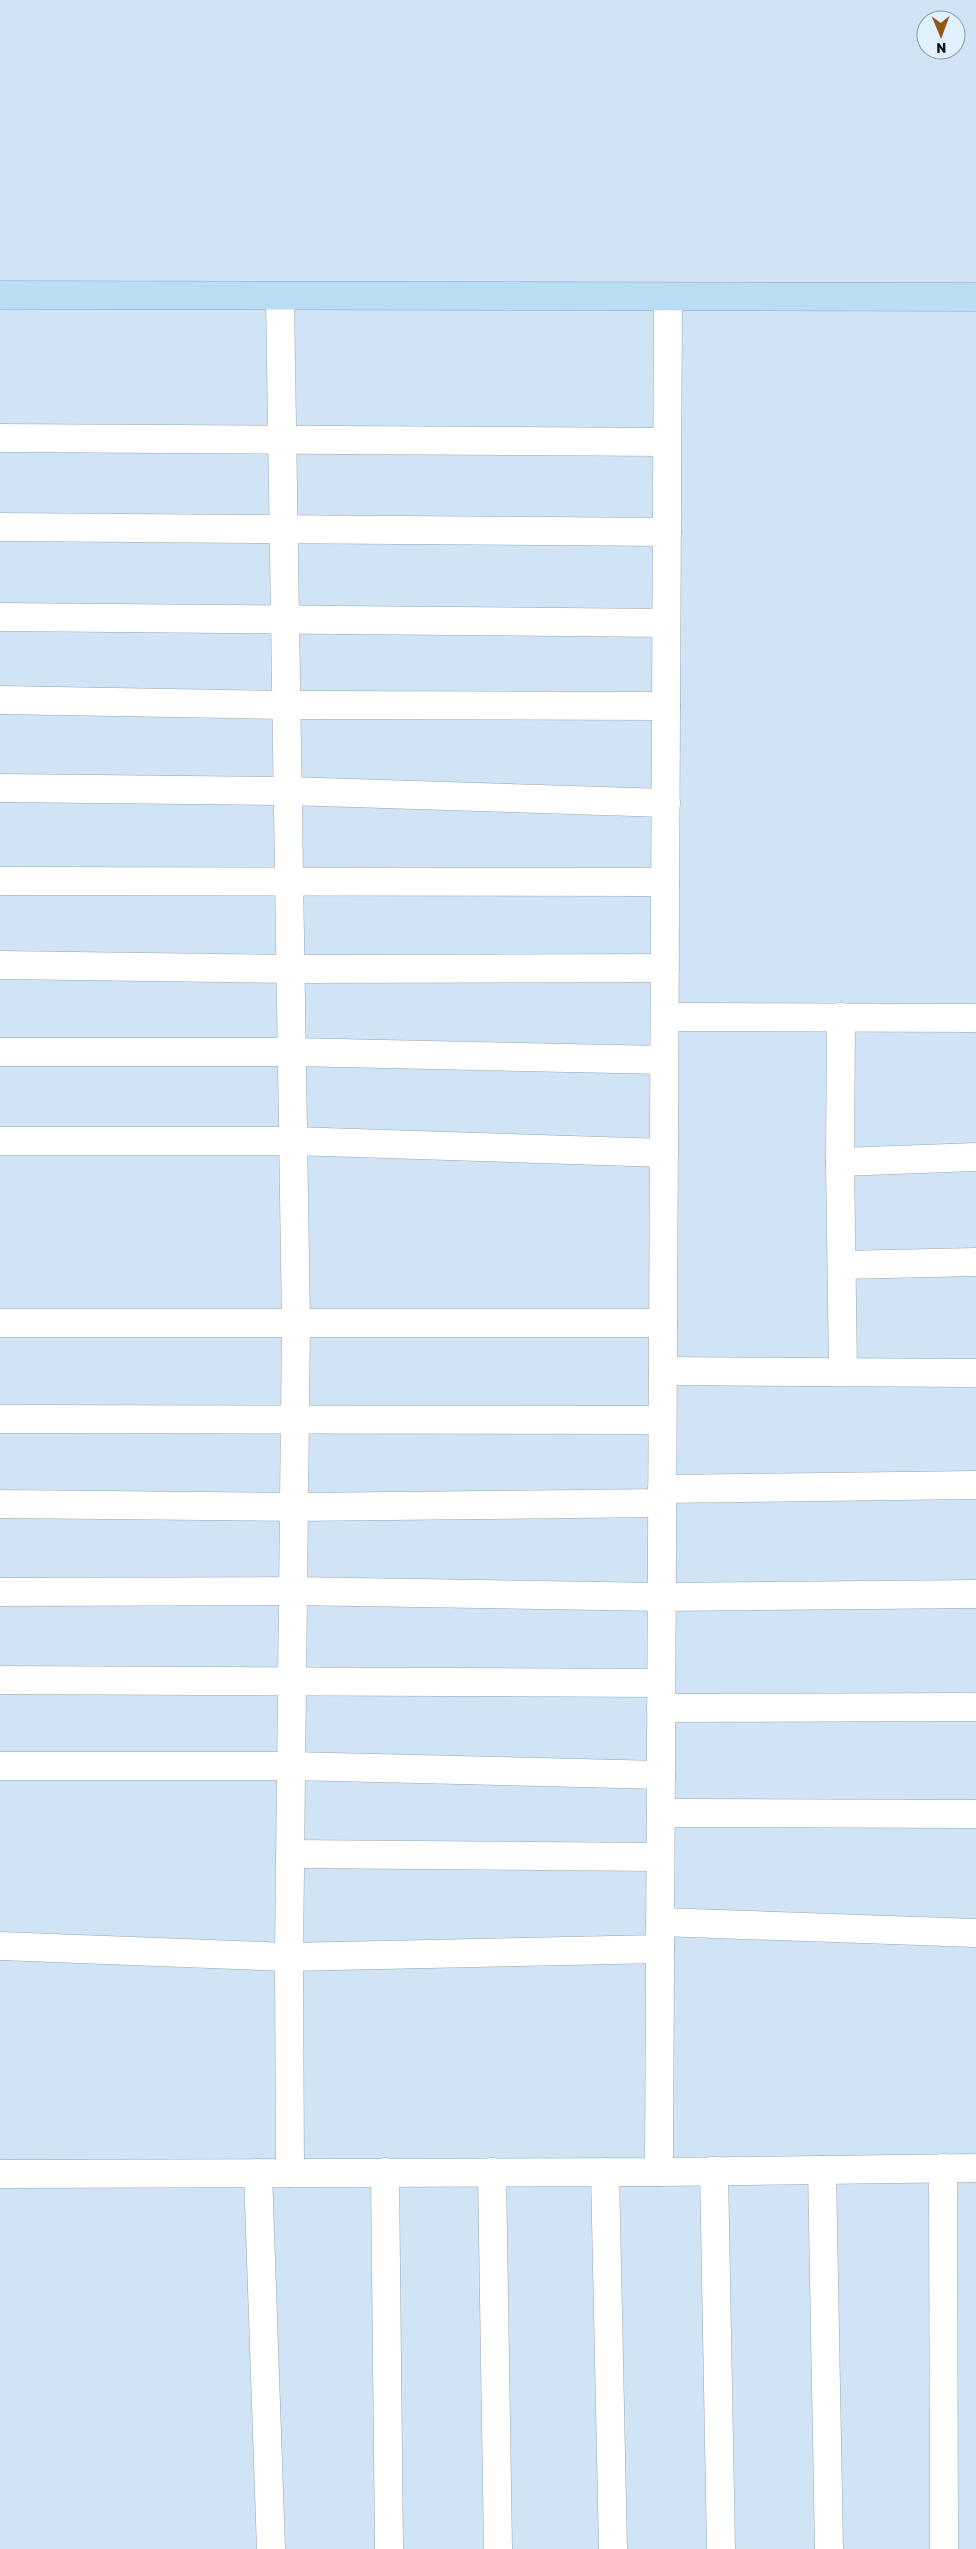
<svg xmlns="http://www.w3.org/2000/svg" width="976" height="2549" font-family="Rubik,sans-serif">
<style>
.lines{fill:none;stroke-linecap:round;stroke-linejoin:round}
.street-casing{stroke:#94a7b6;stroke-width:29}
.secondary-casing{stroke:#94a7b6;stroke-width:29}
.street{stroke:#fff;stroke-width:28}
.secondary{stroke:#b9ddf4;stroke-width:28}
</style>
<rect width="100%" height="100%" fill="#d1e4f5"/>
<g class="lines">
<!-- street casing -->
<g class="street-casing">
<g id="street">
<polyline points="280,297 296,1323 289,1957 290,2173"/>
<polyline points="0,438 667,442"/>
<polyline points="0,527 667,532"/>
<polyline points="0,617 666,623"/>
<polyline points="0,700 286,705 666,706"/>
<polyline points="0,788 288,791 666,803"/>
<polyline points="0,881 665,882"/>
<polyline points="0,965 290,969 665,968"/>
<polyline points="665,1017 976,1018"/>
<polyline points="841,1017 840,1162 843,1371"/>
<polyline points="0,1052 292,1052 664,1060"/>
<polyline points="0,1141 293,1141 664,1153"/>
<polyline points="840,1162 976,1157"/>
<polyline points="842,1265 976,1262"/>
<polyline points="0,1323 663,1323"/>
<polyline points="663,1371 976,1373"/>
<polyline points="0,1419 662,1420"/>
<polyline points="662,1489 976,1485"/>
<polyline points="0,1504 294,1507 662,1503"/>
<polyline points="0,1592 293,1591 662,1597 976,1594"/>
<polyline points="0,1680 661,1683"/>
<polyline points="661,1708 976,1707"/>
<polyline points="0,1766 291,1766 661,1775"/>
<polyline points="661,1813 976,1814"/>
<polyline points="290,1854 660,1857"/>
<polyline points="660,1922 976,1933"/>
<polyline points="0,1946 289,1957 660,1949"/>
<polyline points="943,2168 944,2549"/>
<polyline points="822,2170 829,2549"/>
<polyline points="714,2171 721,2549"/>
<polyline points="385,2172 389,2549"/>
<polyline points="492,2172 498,2549"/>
<polyline points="605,2172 613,2549"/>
<polyline points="659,2172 976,2168"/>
<polyline points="258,2173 271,2549"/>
<polyline points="0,2174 659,2172 668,297"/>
</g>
</g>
<!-- secondary casing -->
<g class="secondary-casing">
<polyline id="secondary" points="0,295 976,297"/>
</g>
<!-- street -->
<use href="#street" class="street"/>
<!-- secondary -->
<use href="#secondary" class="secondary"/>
</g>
<!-- north arrow -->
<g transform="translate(941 35) rotate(179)"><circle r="24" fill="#e1f1fe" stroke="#8c98a2"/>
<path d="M0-4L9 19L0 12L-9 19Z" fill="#915712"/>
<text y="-8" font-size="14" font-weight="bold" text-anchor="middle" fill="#0d1319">N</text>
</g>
</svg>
